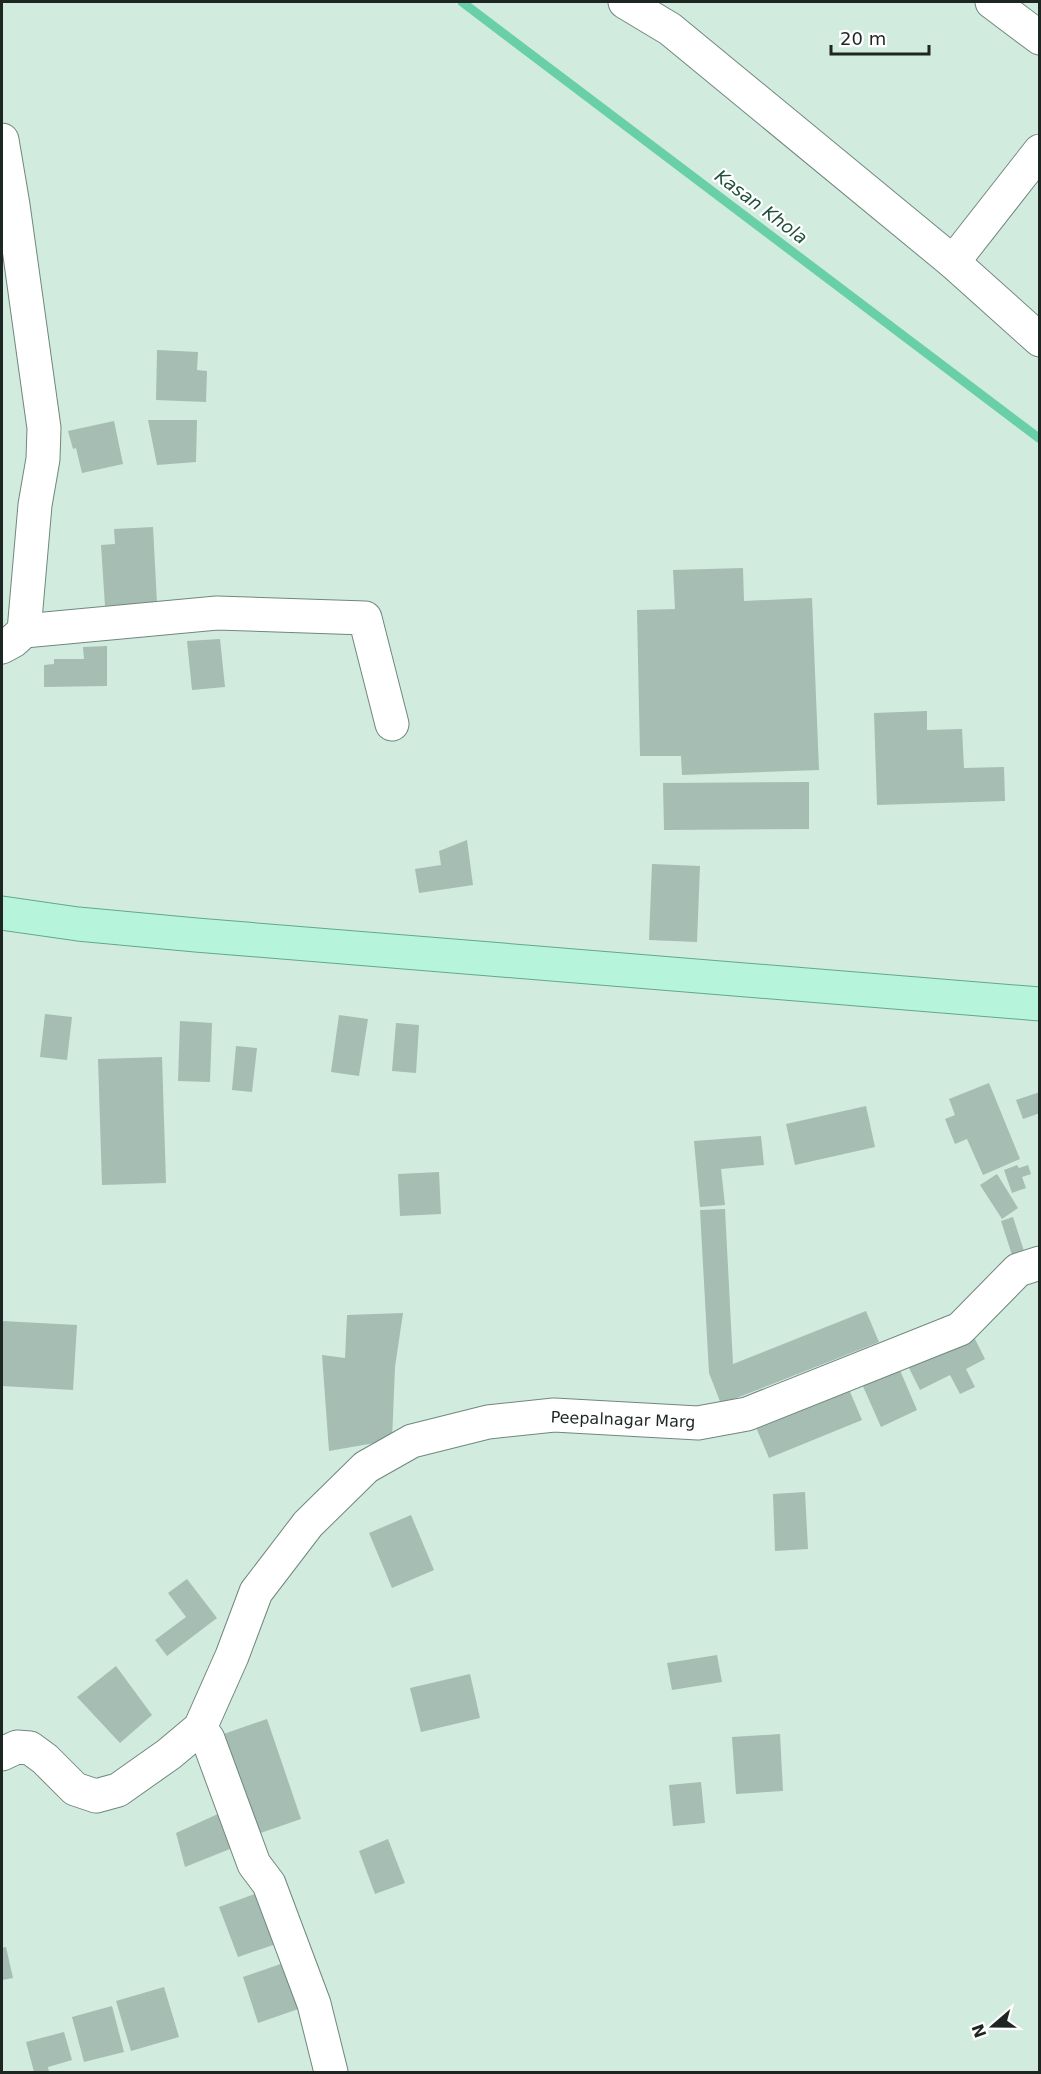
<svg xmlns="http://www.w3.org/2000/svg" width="1041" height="2074" font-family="'DejaVu Sans',sans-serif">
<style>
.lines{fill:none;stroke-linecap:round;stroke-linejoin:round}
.stream{stroke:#68cfa7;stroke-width:9}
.building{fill:#a5bdb2}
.minor-casing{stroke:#70877d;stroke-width:35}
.major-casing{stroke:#61a88c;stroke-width:35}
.minor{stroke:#fff;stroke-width:33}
.major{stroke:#b6f5dc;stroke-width:33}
.labels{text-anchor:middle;stroke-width:4.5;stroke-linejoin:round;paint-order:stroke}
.street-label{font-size:16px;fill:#1d2622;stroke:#fff}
.water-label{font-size:18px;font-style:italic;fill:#224e3d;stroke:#fff}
</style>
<rect width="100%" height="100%" fill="#d2ebdf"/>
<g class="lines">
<!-- stream -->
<polyline class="stream" points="462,2 1040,439"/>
</g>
<!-- building -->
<g class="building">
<polygon points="157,350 198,352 197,370 207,371 206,402 156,400"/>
<polygon points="148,420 197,420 196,462 157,465"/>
<polygon points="114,421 123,464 82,473 76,448 73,449 68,431"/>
<polygon points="153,527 157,603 105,606 101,545 115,544 114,529"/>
<polygon points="743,568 744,601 812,598 819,770 682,775 681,756 640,756 637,610 675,609 673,570"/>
<polygon points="220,639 225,687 192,690 187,641"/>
<polygon points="107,646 107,686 44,687 44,665 54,664 54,659 84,659 83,647"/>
<polygon points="927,711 927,730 962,729 964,768 1004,767 1005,801 877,805 874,713"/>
<polygon points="809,782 809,829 664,830 663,783"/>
<polygon points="467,840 473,885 419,893 415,869 441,865 439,851"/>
<polygon points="652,864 700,866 697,942 649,940"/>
<polygon points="45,1014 72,1017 67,1060 40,1057"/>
<polygon points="339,1015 368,1019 359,1076 331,1072"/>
<polygon points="180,1021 212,1023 210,1082 178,1081"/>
<polygon points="396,1023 419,1025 416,1073 392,1071"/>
<polygon points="236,1046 257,1048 252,1092 232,1090"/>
<polygon points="162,1057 166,1183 102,1185 98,1059"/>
<polygon points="989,1083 1020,1159 983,1175 967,1139 955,1144 945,1119 955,1115 949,1099"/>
<polygon points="1040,1092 1040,1113 1023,1119 1016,1100"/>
<polygon points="866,1106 875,1147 795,1165 786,1124"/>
<polygon points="761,1136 764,1165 721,1169 725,1205 700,1207 694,1141"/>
<polygon points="1017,1165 1019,1168 1028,1165 1031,1174 1022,1177 1026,1188 1012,1193 1004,1170"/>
<polygon points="439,1172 441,1214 400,1216 398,1174"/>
<polygon points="997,1174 1018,1208 1002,1219 980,1185"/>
<polygon points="725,1209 733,1364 866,1311 879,1342 721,1404 709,1373 700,1210"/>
<polygon points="1013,1217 1024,1251 1012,1255 1001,1221"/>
<polygon points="403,1313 395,1367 392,1440 329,1451 322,1355 345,1358 347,1315"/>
<polygon points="2,1321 77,1325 73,1390 2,1386"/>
<polygon points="970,1329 985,1359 966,1369 975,1387 960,1394 950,1375 920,1390 906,1362"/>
<polygon points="899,1368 917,1410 881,1427 862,1384"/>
<polygon points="848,1387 862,1420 769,1458 755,1425"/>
<polygon points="805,1492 808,1549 775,1551 773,1494"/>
<polygon points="411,1515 434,1570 392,1588 369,1533"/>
<polygon points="187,1579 217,1618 167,1656 155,1640 186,1617 168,1593"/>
<polygon points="717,1655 722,1682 672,1690 667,1663"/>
<polygon points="116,1666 152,1715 120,1743 77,1697"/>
<polygon points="470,1674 480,1718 421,1732 410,1688"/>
<polygon points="267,1719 301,1819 249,1837 215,1737"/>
<polygon points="780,1734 783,1791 736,1794 732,1737"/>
<polygon points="701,1782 705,1823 673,1826 669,1785"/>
<polygon points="220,1813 235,1847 185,1867 176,1833"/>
<polygon points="388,1839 405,1883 375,1894 359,1851"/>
<polygon points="263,1891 282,1942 238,1957 219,1907"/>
<polygon points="6,1947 13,1978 2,1980 2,1948"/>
<polygon points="292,1960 307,2006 258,2023 243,1977"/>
<polygon points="164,1987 179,2037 131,2051 116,2001"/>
<polygon points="112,2006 124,2052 84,2062 72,2017"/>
<polygon points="64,2032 72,2060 48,2067 49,2072 34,2072 26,2042"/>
</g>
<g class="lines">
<!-- minor casing -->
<g class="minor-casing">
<g id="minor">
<polyline points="625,2 670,29 953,262 1040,340"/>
<polyline points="992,2 1040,38"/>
<polyline points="2,140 13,205 44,428 43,459 35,505 24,631 13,641 2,647"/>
<polyline points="953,262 1040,151"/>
<polyline points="24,631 217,613 365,618 392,724"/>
<polyline points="200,1728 208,1739 254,1864 269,1884 314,2004 331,2072"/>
<polyline points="2,1754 17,1747 30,1748 45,1759 75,1789 96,1796 118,1790 169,1754 200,1728 232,1656 256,1592 308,1524 366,1467 412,1441 488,1422 554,1415 698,1423 747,1414 960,1329 1018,1270 1040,1263"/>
</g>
</g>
<!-- major casing -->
<g class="major-casing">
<polyline id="major" points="2,913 78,924 196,935 1040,1004"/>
</g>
<!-- minor -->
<use href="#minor" class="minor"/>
<!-- major -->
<use href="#major" class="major"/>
</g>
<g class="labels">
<!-- street labels -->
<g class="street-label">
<text transform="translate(623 1419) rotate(2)" y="6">Peepalnagar Marg</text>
</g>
<!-- water labels -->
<g class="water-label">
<text transform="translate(761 207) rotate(37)" y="6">Kasan Khola</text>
</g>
</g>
<!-- border -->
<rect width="1041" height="2074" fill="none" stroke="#1d2622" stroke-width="6"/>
<!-- north arrow -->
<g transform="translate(993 2026) rotate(250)" stroke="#ffffff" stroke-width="4.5" paint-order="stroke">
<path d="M0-4.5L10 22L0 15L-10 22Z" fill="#1d2622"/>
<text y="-9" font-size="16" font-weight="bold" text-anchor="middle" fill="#1d2622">N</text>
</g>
<!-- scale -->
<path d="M831 45v9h98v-9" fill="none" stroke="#1d2622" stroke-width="3"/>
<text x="840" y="45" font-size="18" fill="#1d2622" stroke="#ffffff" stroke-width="4.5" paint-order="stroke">20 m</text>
</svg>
